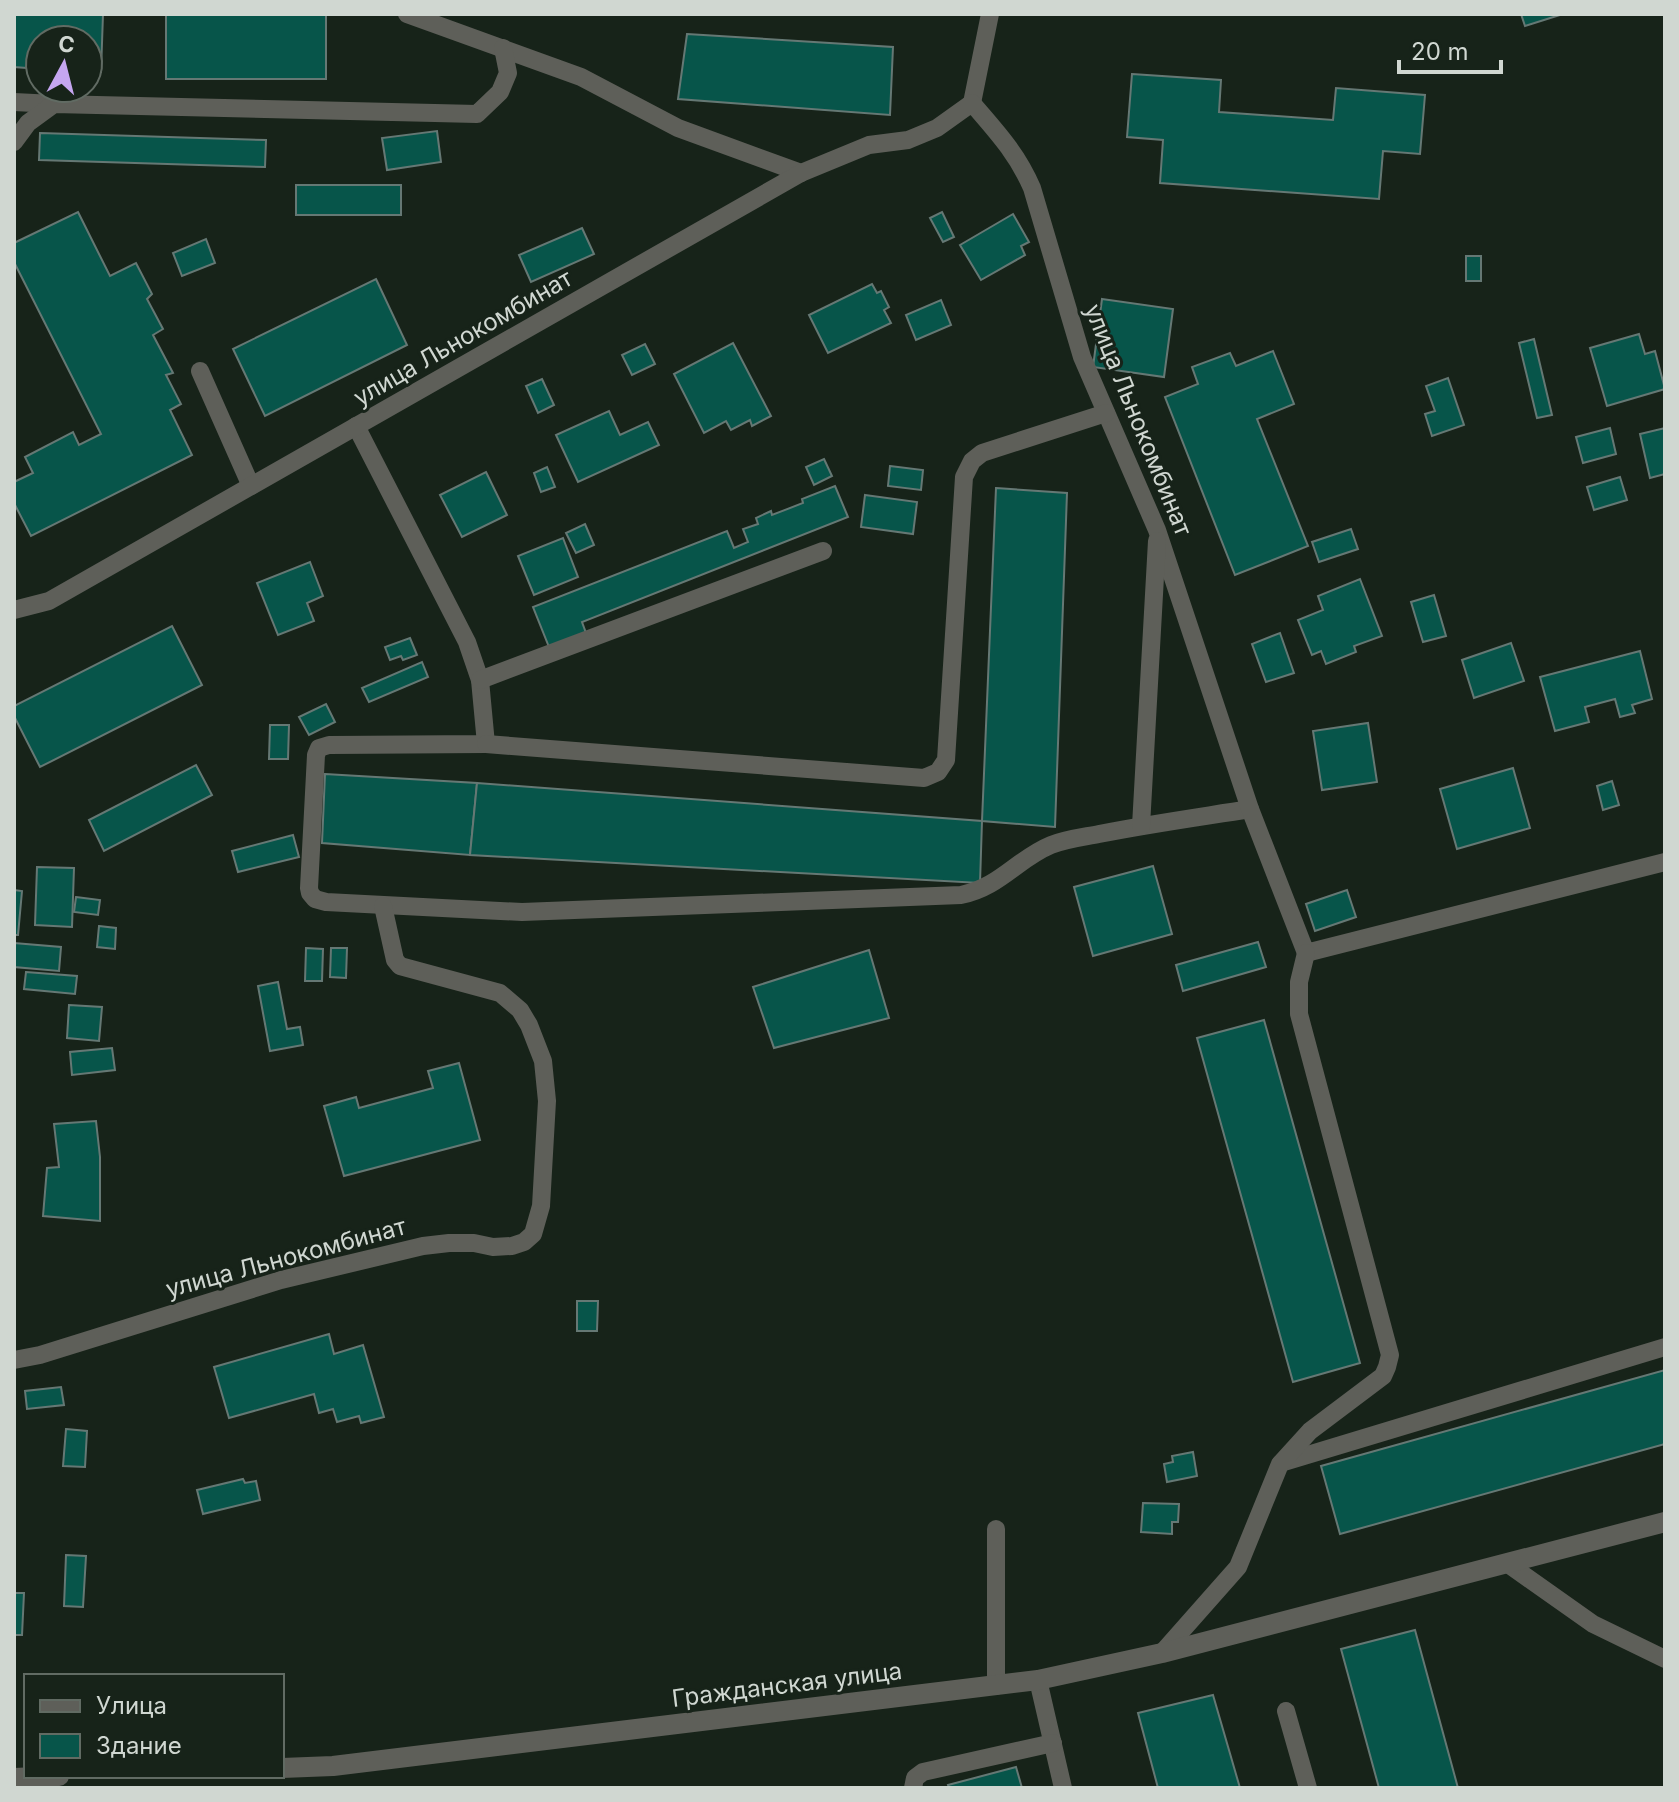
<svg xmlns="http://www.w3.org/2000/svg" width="1679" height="1802" font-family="Inter,sans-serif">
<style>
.building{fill:#07554a;stroke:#657874;stroke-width:2}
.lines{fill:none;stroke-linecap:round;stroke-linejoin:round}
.service{stroke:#5e5f59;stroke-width:18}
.minor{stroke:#5e5f59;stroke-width:20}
.labels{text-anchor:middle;stroke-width:6;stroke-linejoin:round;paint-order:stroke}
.street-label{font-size:24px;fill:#d0d7d1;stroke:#172319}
</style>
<rect width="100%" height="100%" fill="#172319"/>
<!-- building -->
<g class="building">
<polygon points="14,14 103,14 101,72 88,72 88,40 40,40 40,69 14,67"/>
<rect x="166" y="14" width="160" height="65"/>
<polygon points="1521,14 1563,14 1525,26"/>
<polygon points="687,34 893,47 890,115 678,99"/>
<polygon points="1132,74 1221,80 1219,112 1333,120 1336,88 1425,95 1420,154 1383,151 1379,199 1160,183 1163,140 1127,137"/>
<polygon points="437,131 441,162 387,170 382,138"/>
<polygon points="40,133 266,140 265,167 39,160"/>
<rect x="296" y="185" width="105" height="30"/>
<polygon points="78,212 110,276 136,263 152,294 147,299 163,329 153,335 173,373 166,375 181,404 170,410 192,455 31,536 14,503 14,482 33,473 25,457 73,432 79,445 101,434 14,262 14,243"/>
<polygon points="942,212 954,237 943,242 930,218"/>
<polygon points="1013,214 1029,242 1021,246 1025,255 981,280 960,245"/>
<polygon points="582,228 594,254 531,282 519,255"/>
<polygon points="206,239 215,263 182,276 173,253"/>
<rect x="1466" y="256" width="15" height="25"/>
<polygon points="376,279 407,345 265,416 233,349"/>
<polygon points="872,284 877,293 881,291 889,307 884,310 891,323 828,353 809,315"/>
<polygon points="1102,299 1173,309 1164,377 1093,367"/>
<polygon points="941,300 951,325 916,340 906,315"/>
<polygon points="1639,334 1645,354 1655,351 1665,389 1607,406 1590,348"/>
<polygon points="1534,339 1552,415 1537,418 1519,343"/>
<polygon points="733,343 771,416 752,426 750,420 731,430 726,421 704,433 674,374"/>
<polygon points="645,344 655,364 632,375 622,355"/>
<polygon points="1273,351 1294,404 1257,419 1308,546 1235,575 1165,397 1198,384 1192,367 1230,353 1236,366"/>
<polygon points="1448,378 1464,425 1432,436 1425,414 1435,411 1426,386"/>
<polygon points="542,379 554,405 538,413 526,386"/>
<polygon points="609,411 620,435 648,422 659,445 578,482 556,435"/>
<polygon points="1610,428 1616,454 1583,463 1576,437"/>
<polygon points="1665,428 1665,474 1650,478 1640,434"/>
<polygon points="824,459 832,476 814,485 806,467"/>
<polygon points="890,466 923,470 921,490 888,486"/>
<polygon points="547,467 555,487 541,492 534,473"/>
<polygon points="486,472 507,515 462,537 440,495"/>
<polygon points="1620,477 1627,500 1594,510 1587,487"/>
<polygon points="835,486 848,517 582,622 586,633 549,647 533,607 727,531 734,548 748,542 743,529 758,524 756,518 771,511 772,515 803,503 802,499"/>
<polygon points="996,488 1067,493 1055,827 982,821"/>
<polygon points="865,495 917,502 913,534 861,527"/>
<polygon points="585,524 594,545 576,553 566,533"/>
<polygon points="1351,529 1358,549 1319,562 1312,542"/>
<polygon points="563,538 578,577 534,595 518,556"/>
<polygon points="310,562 323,596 307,603 314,621 278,635 257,583"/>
<polygon points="1360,579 1382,636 1354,646 1356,652 1326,664 1321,651 1312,655 1298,620 1323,610 1318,596"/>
<polygon points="1434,595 1446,636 1423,642 1411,602"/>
<polygon points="172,626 202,685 40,767 14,716 14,706"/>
<polygon points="1280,633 1294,673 1266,682 1252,644"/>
<polygon points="410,638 417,655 403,660 401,656 390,660 385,647"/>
<polygon points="1511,643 1524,681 1474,698 1462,660"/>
<polygon points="1640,651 1652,699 1632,705 1635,713 1620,717 1615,699 1585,707 1589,722 1555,731 1540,677"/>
<polygon points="422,662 428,677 369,702 362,688"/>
<polygon points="326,704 335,722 309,735 299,717"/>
<polygon points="1368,723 1377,782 1322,790 1313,731"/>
<polygon points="270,725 289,725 288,759 269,759"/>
<polygon points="196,765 212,795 104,851 89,820"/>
<polygon points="1513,768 1530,828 1457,849 1440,789"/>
<polygon points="325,774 477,783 470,855 322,843"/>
<polygon points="1612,781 1619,805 1603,810 1597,786"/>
<polygon points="477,783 982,821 980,883 470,855"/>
<polygon points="293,835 299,857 238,872 232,851"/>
<polygon points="1153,866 1172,934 1093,956 1074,887"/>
<polygon points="37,867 74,868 72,927 35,925"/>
<polygon points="14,890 22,891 18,935 14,935"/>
<polygon points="1347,890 1356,917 1315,931 1306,904"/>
<polygon points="76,897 100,900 98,915 74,912"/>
<polygon points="99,926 116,928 115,949 97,947"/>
<polygon points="1258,942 1266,967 1183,991 1176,965"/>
<polygon points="14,943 61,947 59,971 14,967"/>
<polygon points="306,948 323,949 322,981 305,981"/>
<polygon points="331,948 347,948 346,978 330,977"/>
<polygon points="869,950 889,1018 774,1048 753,987"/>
<polygon points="26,972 77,976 75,994 24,989"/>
<polygon points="278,982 287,1029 300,1027 303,1045 270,1051 258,986"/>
<polygon points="69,1005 102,1007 99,1041 67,1038"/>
<polygon points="1264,1020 1360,1363 1293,1382 1197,1038"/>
<polygon points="112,1048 115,1070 72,1075 70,1052"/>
<polygon points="459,1063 480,1140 344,1176 324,1106 356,1097 359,1108 433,1088 428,1071"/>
<polygon points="96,1121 100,1157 100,1221 43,1216 47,1168 59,1167 54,1124"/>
<polygon points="577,1301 598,1301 597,1331 577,1331"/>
<polygon points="329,1334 334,1354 363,1345 384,1417 361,1423 359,1416 337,1422 333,1409 319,1413 314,1394 229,1418 214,1367"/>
<polygon points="1665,1370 1665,1444 1340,1534 1321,1466"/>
<polygon points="61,1387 64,1405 27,1409 25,1391"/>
<polygon points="66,1429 87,1431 85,1467 63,1466"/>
<polygon points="1193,1452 1197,1476 1167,1482 1164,1464 1173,1462 1172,1456"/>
<polygon points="243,1479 245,1483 256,1481 260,1500 203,1514 197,1490"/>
<polygon points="1143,1503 1179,1504 1178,1522 1172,1522 1172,1534 1141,1532"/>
<polygon points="66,1555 86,1556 83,1607 64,1606"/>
<polygon points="14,1593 24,1593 22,1635 14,1635"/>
<polygon points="1415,1630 1458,1788 1379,1788 1341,1649"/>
<polygon points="1213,1695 1240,1788 1158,1788 1138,1713"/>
<polygon points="1016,1767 1022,1788 949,1788 948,1785"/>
</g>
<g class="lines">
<!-- service -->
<g class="service">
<polyline points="407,14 581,77 678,128 801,173"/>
<polyline points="14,102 54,104"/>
<polyline points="972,103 990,14"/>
<polyline points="14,142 28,123 54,104 477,114 500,92 508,73 503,48"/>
<polyline points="200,371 251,486"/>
<path d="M356,426L467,642L480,680L486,744L329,745L319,748L316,755L309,888L310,893L315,899L326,902L522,912L961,895C1000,887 1017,859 1051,845C1066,839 1084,837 1099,834C1149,824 1200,817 1250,809"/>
<path d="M14,610L49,601L801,173L869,145L908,140L937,128L972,103C996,131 1017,153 1032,188L1082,357L1157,530L1250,809L1306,953L1665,862"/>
<polyline points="480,680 823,551"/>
<polyline points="486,744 924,778 938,772 946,760 964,477 972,461 982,453 1106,413"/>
<polyline points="1141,826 1157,541"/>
<polyline points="14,1360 40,1355 281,1280 423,1246 449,1243 474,1243 493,1247 512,1246 524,1242 533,1234 541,1206 547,1101 543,1061 529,1025 520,1010 500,993 400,966 395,960 383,906"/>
<polyline points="1281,1463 1665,1347"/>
<polyline points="996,1529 996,1686"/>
<polyline points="1508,1564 1593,1624 1665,1659"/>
<polyline points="1162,1653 1238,1567 1280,1464 1310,1431 1383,1376 1387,1367 1390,1355 1299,1014 1299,982 1306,953"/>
<polyline points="1038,1680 1063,1788"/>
<polyline points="1286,1711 1308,1788"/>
<polyline points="913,1788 915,1778 923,1772 1053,1743"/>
</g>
<!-- minor -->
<g class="minor">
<polyline points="282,1768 333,1766 1038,1680 1162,1653 1665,1522"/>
<polyline points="14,1778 59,1776"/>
</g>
</g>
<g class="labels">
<!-- street labels -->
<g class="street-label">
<text transform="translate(463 338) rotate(-30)" y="8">улица Льнокомбинат</text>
<text transform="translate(1138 420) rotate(68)" y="8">улица Льнокомбинат</text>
<text transform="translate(286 1258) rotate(-15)" y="8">улица Льнокомбинат</text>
<text transform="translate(787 1685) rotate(-7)" y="8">Гражданская улица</text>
</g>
</g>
<!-- border -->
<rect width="1679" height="1802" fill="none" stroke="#d0d7d1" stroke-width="32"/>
<!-- legend -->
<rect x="24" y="1674" width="260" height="104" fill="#172319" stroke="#616b63" stroke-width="2"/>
<rect x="40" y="1700" width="40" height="12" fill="#5e5f59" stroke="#616b63" stroke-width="2"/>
<text x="96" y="1714" font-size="24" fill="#d0d7d1">Улица</text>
<rect x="40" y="1734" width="40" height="24" fill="#07554a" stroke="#616b63" stroke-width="2"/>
<text x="96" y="1754" font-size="24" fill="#d0d7d1">Здание</text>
<!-- north arrow -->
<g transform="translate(64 64) rotate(7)"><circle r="38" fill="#172319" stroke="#616b63" stroke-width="2"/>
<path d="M0-6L14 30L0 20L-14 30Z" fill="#c5a6f0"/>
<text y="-12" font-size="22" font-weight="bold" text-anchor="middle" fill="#d0d7d1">С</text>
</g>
<!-- scale -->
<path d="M1399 60v12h102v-12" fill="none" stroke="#d0d7d1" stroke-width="4"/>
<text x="1411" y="60" font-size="24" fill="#d0d7d1" stroke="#172319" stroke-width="6" paint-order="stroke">20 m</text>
</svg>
